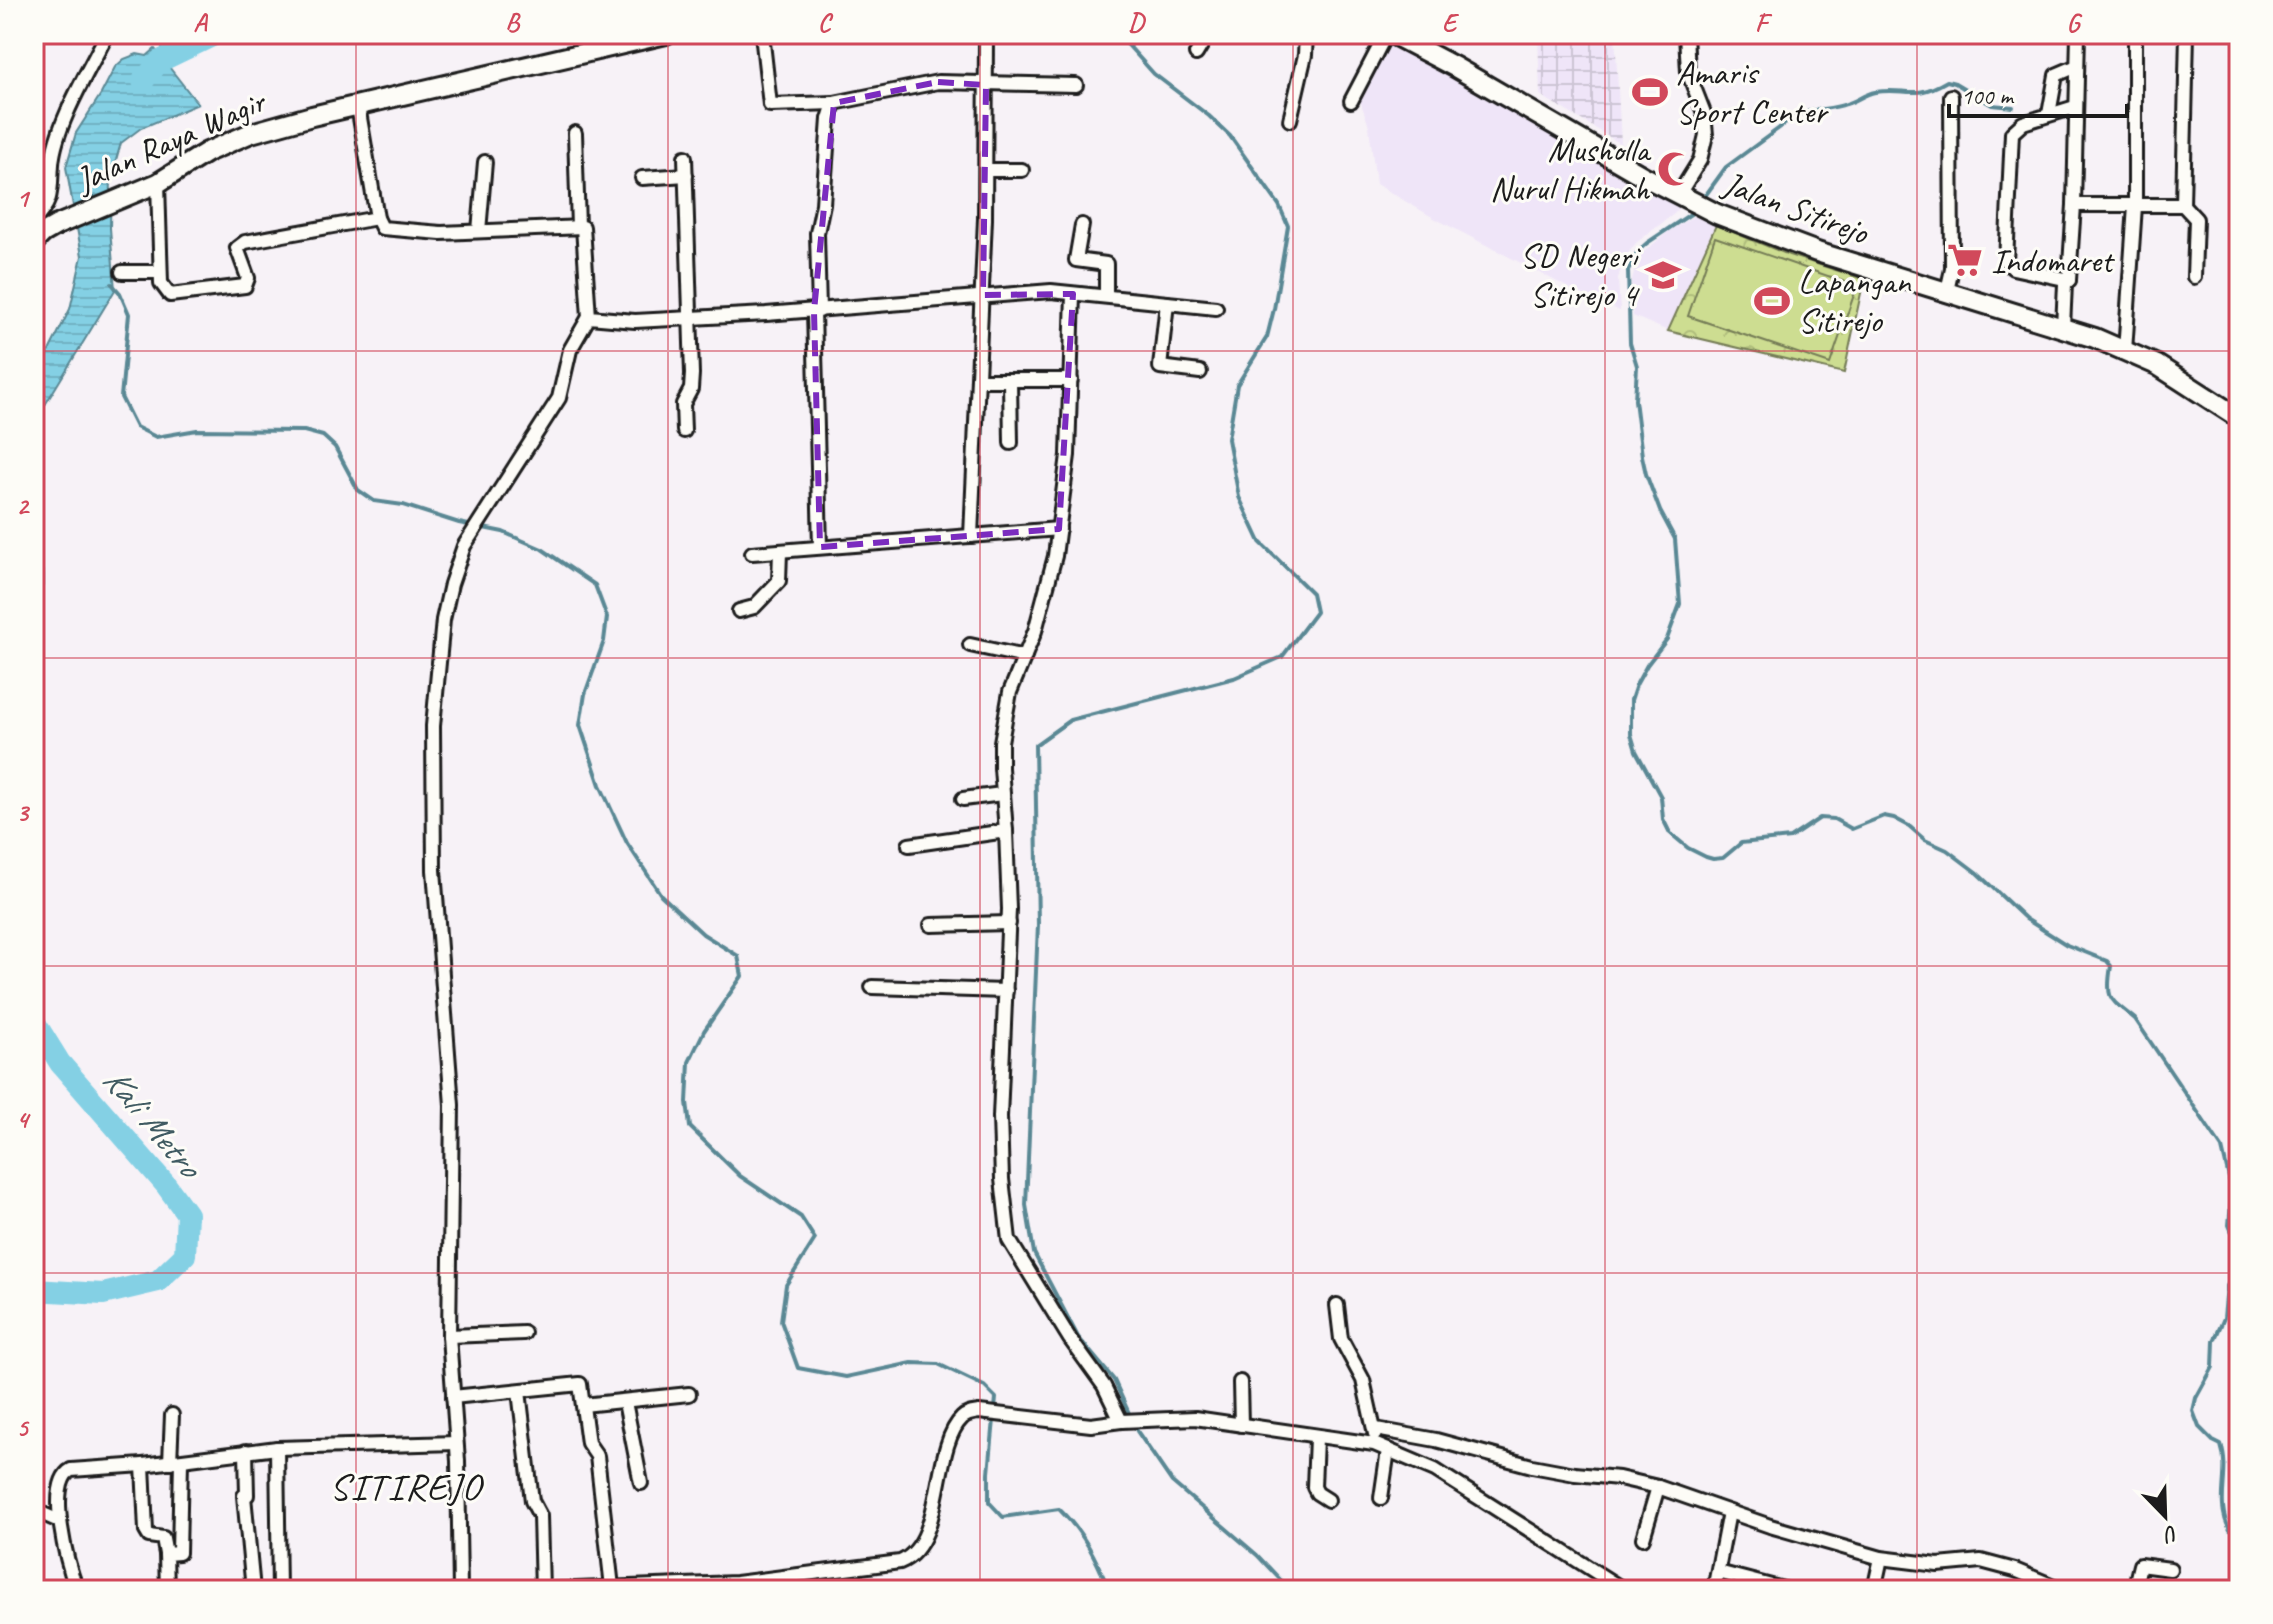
<svg xmlns="http://www.w3.org/2000/svg" width="2273" height="1624" font-family="Caveat,sans-serif">
<style>
.built{fill:#efe5f8}
.industrial{fill:url(#industrial-grid)}
.forest{fill:url(#forest-crowns);stroke:#747c56;stroke-width:2}
.pitch{fill:#cddd91;stroke:#747c56;stroke-width:2}
.water{fill:url(#water-rules);stroke:#5a8894;stroke-width:2}
.lines{fill:none;stroke-linecap:round;stroke-linejoin:round}
.stream{stroke:#5a8894;stroke-width:4}
.river{stroke:#84d0e4;stroke-width:22}
.street-casing{stroke:#1c1c1c;stroke-width:18}
.secondary-casing{stroke:#1c1c1c;stroke-width:24}
.street{stroke:#fdfcf7;stroke-width:12}
.secondary{stroke:#fdfcf7;stroke-width:18}
.marked{fill:none;stroke:#7b2cbf;stroke-width:6;stroke-dasharray:16 10;stroke-linejoin:round}
.grid{fill:none;stroke:#d1495b;stroke-width:2;stroke-opacity:0.55}
.labels{text-anchor:middle;stroke-width:6;stroke-linejoin:round;paint-order:stroke}
.poi-label{font-size:34px;fill:#1c1c1c;stroke:#fdfcf7;text-anchor:start}
.street-label{font-size:34px;fill:#1c1c1c;stroke:#fdfcf7}
.water-label{font-size:36px;font-style:italic;fill:#405b62;stroke:#fdfcf7}
.quarter-label{font-size:38px;letter-spacing:2px;fill:#1c1c1c;stroke:#fdfcf7}
.neatline{fill:none;stroke:#d1495b;stroke-width:3}
.grid-label{font-size:26px;text-anchor:middle;font-weight:bold;fill:#d1495b}
</style>
<defs>
<pattern id="industrial-grid" width="8" height="8" patternUnits="userSpaceOnUse" patternTransform="scale(2)"><rect width="8" height="8" fill="#efe5f8"/><path d="M0 4h8M4 0v8" fill="none" stroke="#ccc4d4"/></pattern>
<pattern id="forest-crowns" width="20" height="18" patternUnits="userSpaceOnUse" patternTransform="scale(2)"><rect width="20" height="18" fill="#cddd91"/><path d="M2 6a3 3 0 1 1 6 0M12 15a3 3 0 1 1 6 0" fill="none" stroke="#afbd7c"/></pattern>
<pattern id="water-rules" width="6" height="5" patternUnits="userSpaceOnUse" patternTransform="scale(2)"><rect width="6" height="5" fill="#84d0e4"/><path d="M0 2.5h6" fill="none" stroke="#71b2c3"/></pattern>
</defs>
<rect width="100%" height="100%" fill="#f7f2f7"/>
<filter id="ink" filterUnits="userSpaceOnUse"><feTurbulence type="fractalNoise" baseFrequency=".0125" numOctaves="2"/><feDisplacementMap in="SourceGraphic" scale="16" xChannelSelector="R" yChannelSelector="G"/><feConvolveMatrix kernelMatrix="1 2 1 2 8 2 1 2 1" color-interpolation-filters="sRGB"/></filter>
<g filter="url(#ink)">
<!-- built -->
<g class="built">
<polygon points="1387,41 1679,207 1675,213 1636,243 1623,260 1618,279 1620,311 1571,289 1434,218 1376,184 1369,126 1358,95"/>
<polygon points="1697,214 1716,225 1668,331 1633,316 1631,282 1640,255 1669,231"/>
</g>
<!-- industrial -->
<g class="industrial">
<polygon points="1538,34 1615,34 1621,144 1540,95"/>
<polygon points="34,73 39,85 43,111 37,193 34,199"/>
</g>
<!-- forest -->
<polygon class="forest" points="1716,225 1789,255 1864,279 1844,373 1668,331"/>
<!-- pitch -->
<polygon class="pitch" points="1715,237 1857,286 1830,364 1688,316"/>
<!-- water -->
<polygon class="water" points="155,49 198,104 141,128 121,143 111,177 110,228 115,290 34,423 34,381 70,309 82,256 66,167 76,133 101,94 115,67 124,59 137,54 147,56"/>
<g class="lines">
<!-- stream -->
<g class="stream">
<polyline points="159,34 164,45 161,58"/>
<polyline points="1118,34 1154,74 1209,116 1230,136 1279,205 1288,226 1274,309 1267,337 1237,385 1228,439 1239,497 1260,542 1312,593 1316,612 1282,657 1234,678 1070,720 1035,745 1038,925 1026,1205 1034,1253 1078,1337 1114,1380 1137,1431 1172,1482 1257,1555 1290,1590"/>
<path d="M1705,196L1726,167L1797,115C1813,108 1831,110 1846,104C1857,101 1864,94 1875,92C1908,87 1913,101 1947,81L1955,83L1992,105L2013,107"/>
<path d="M1692,213L1647,243L1638,251L1628,271L1630,343L1637,366L1635,400L1642,456L1646,474L1660,511L1675,539L1680,604L1667,639L1647,665L1636,685L1631,700V734L1636,751L1661,797L1663,819L1670,833L1688,848L1706,857L1713,859L1723,858L1741,843L1790,838L1820,818L1834,819L1852,829L1884,816L1894,818L1909,826L1925,840L1947,850L1976,872L2026,919L2067,945L2107,961L2111,966C2105,1002 2111,999 2135,1019L2222,1148L2232,1191L2229,1225L2239,1249"/>
<path d="M112,284L120,293L129,314L121,397L136,427L156,437L197,430L304,431L323,436L335,447L358,490L374,501L403,505L459,523L503,532L542,549L595,585L607,617L604,641L585,694L580,725L600,785L627,843L661,895L703,934L738,956L742,976L704,1031L689,1062L687,1102L690,1127L740,1176L801,1217L815,1239L786,1285L781,1321L798,1368L846,1377L912,1363L938,1364L984,1386L996,1398L989,1473V1502L1003,1517L1059,1509C1084,1533 1096,1558 1109,1590"/>
<path d="M2239,1258L2238,1266L2227,1286L2224,1318L2214,1341L2213,1367L2196,1398L2193,1411L2199,1427L2213,1441L2221,1445C2231,1474 2214,1502 2230,1530L2239,1533"/>
</g>
<!-- river -->
<g class="river">
<polyline points="143,81 160,61 216,34"/>
<polyline points="34,576 34,581"/>
<polyline points="34,1021 60,1063 166,1185 187,1214 185,1255 158,1281 103,1294 34,1290"/>
</g>
<!-- street casing -->
<g class="street-casing">
<g id="street">
<polyline points="762,34 770,105 834,103"/>
<polyline points="1196,54 1208,34"/>
<polyline points="1351,101 1386,34"/>
<polyline points="358,106 377,218 382,228 441,233 583,227 589,317 635,321 766,314 1051,291 1216,308"/>
<polyline points="2049,114 2056,75 2077,66"/>
<polyline points="1290,120 1305,55 1306,34"/>
<polyline points="575,133 578,227"/>
<polyline points="986,170 1022,170"/>
<polyline points="642,178 686,175"/>
<polyline points="158,183 161,283 170,295 245,286 248,278 237,248 245,242 377,218"/>
<polyline points="1679,194 1700,160 1706,135 1704,113 1688,72 1686,34"/>
<polyline points="2074,205 2183,205 2187,34"/>
<polyline points="2183,205 2196,219 2194,277"/>
<path d="M34,220C54,201 50,190 52,164C55,125 89,70 107,34"/>
<polyline points="1082,225 1076,260 1106,264 1106,296"/>
<polyline points="479,231 485,162"/>
<polyline points="122,272 160,272"/>
<polyline points="2069,280 2013,268 2006,262 2012,133 2023,123 2075,107"/>
<polyline points="1947,291 1952,269 1951,96"/>
<polyline points="1073,294 1068,455 1055,556 1035,631 1010,692 1001,742 1001,768 1006,831 1009,909 1000,1117 1002,1179 1009,1240 1070,1339 1104,1386 1121,1421"/>
<polyline points="1167,303 1160,367 1200,372"/>
<polyline points="814,311 820,547"/>
<polyline points="819,311 817,233 823,204 829,119 834,103 938,82 1076,85"/>
<polyline points="2063,327 2065,284 2069,280 2074,205 2078,34"/>
<polyline points="2125,351 2135,206 2135,34"/>
<polyline points="978,380 1071,380"/>
<polyline points="1010,381 1011,443"/>
<polyline points="684,431 683,404 691,389 692,374 685,157"/>
<polyline points="971,536 985,219 986,34"/>
<polyline points="752,553 1059,529"/>
<polyline points="739,611 754,607 779,581 780,551"/>
<polyline points="970,645 1025,657"/>
<polyline points="963,799 1002,794"/>
<polyline points="909,845 1006,831"/>
<polyline points="931,925 1009,923"/>
<polyline points="872,987 1006,991"/>
<polyline points="1337,1305 1341,1339 1363,1380 1375,1434"/>
<polyline points="449,1336 524,1333"/>
<polyline points="1240,1382 1241,1425"/>
<polyline points="519,1391 532,1501 540,1516 542,1590"/>
<polyline points="453,1397 580,1384 588,1443 597,1456 612,1587"/>
<polyline points="625,1402 641,1483"/>
<polyline points="583,1405 689,1394"/>
<polyline points="1376,1429 1436,1440 1532,1466 1575,1474 1619,1478 1658,1487 1770,1526 1881,1558 1938,1565 1981,1561 2015,1570 2063,1590"/>
<polyline points="1316,1438 1314,1487 1317,1493 1328,1500"/>
<polyline points="277,1448 279,1590"/>
<polyline points="246,1451 247,1495 244,1496 253,1590"/>
<polyline points="170,1462 172,1415"/>
<polyline points="143,1465 146,1531 149,1536 163,1538 166,1554"/>
<polyline points="1381,1498 1388,1450"/>
<polyline points="34,1510 59,1521"/>
<polyline points="1643,1538 1658,1487"/>
<polyline points="1718,1572 1787,1590"/>
<path d="M77,1590C68,1566 45,1484 71,1470L143,1465L277,1448L456,1443"/>
<polyline points="167,1590 166,1554 179,1553 181,1461"/>
<polyline points="460,1590 458,1461 449,1336 452,1105 434,870 433,726 443,620 451,584 464,546 559,398 570,350 589,317"/>
<path d="M549,1590L736,1583L900,1562C946,1543 931,1448 962,1418C967,1413 973,1413 979,1412L1091,1425L1121,1421L1195,1418L1374,1444L1435,1470L1624,1590"/>
<polyline points="1714,1590 1729,1512"/>
<polyline points="1874,1590 1881,1558"/>
<polyline points="2134,1590 2140,1565 2170,1569"/>
</g>
</g>
<!-- secondary casing -->
<g class="secondary-casing">
<g id="secondary">
<polyline points="1392,34 1455,67 1643,176 1717,214 1817,252 2095,338 2157,365 2239,418"/>
<polyline points="34,242 43,233 57,225 158,183 207,152 251,133 312,116 666,34"/>
</g>
</g>
<!-- street -->
<use href="#street" class="street"/>
<!-- secondary -->
<use href="#secondary" class="secondary"/>
</g>
</g>
<!-- marked area -->
<path class="marked" d="M938,82L986,85L983,295L1073,294L1059,529L820,547L814,311L834,103Z"/>
<!-- grid -->
<path class="grid" d="M356,34V1590M668,34V1590M980,34V1590M1293,34V1590M1605,34V1590M1917,34V1590M34,351H2239M34,658H2239M34,966H2239M34,1273H2239"/>
<!-- icons -->
<defs>
<g id="stadium-bare" transform="scale(2.76)"><path d="M0-5a6.5 5 0 1 0 0 10a6.5 5 0 1 0 0-10ZM-3.5-1.8h7v3.6h-7Z" fill="#d1495b" stroke="#fdfcf7" stroke-width="2.5" paint-order="stroke"/></g>
<g id="mosque-bare" transform="scale(2.76)"><path d="M3.5-4.9A6 6 0 1 0 3.5 4.9A5 5 0 1 1 3.5-4.9Z" fill="#d1495b" stroke="#fdfcf7" stroke-width="2.5" paint-order="stroke"/></g>
<g id="supermarket-bare" transform="scale(2.76)"><path d="M-6-5.5h2.5l.6 2H6L4.5 2H-2.5L-4.4-4H-6ZM-1.5 3.2a1.3 1.3 0 1 0 .1 0ZM3 3.2a1.3 1.3 0 1 0 .1 0Z" fill="#d1495b" stroke="#fdfcf7" stroke-width="2.5" paint-order="stroke"/></g>
<g id="school-bare" transform="scale(2.76)"><path d="M0-5L7-2L0 1L-7-2ZM-4 1L0 2.5L4 1V4Q0 6-4 4Z" fill="#d1495b" stroke="#fdfcf7" stroke-width="2.5" paint-order="stroke"/></g>
</defs>
<g fill-rule="evenodd">
<use href="#stadium-bare" x="1650" y="92"/>
<use href="#mosque-bare" x="1675" y="169"/>
<use href="#supermarket-bare" x="1965" y="260"/>
<use href="#school-bare" x="1663" y="275"/>
<use href="#stadium-bare" x="1772" y="301"/>
</g>
<g class="labels">
<!-- poi labels -->
<g class="poi-label">
<text x="1676" y="84">Amaris<tspan x="1676" dy="39">Sport Center</tspan></text>
<text x="1649" y="161" text-anchor="end">Musholla<tspan x="1649" dy="39">Nurul Hikmah</tspan></text>
<text x="1637" y="267" text-anchor="end">SD Negeri<tspan x="1637" dy="39">Sitirejo 4</tspan></text>
<text x="1991" y="272">Indomaret</text>
<text x="1798" y="293">Lapangan<tspan x="1798" dy="39">Sitirejo</tspan></text>
</g>
<!-- street labels -->
<g class="street-label">
<text transform="translate(170 140) rotate(-24)" y="12">Jalan Raya Wagir</text>
<text transform="translate(1796 207) rotate(20)" y="12">Jalan Sitirejo</text>
</g>
<!-- water labels -->
<g class="water-label">
<text transform="translate(153 1121) rotate(50)" y="13">Kali Metro</text>
</g>
<!-- quarter labels -->
<g class="quarter-label">
<text x="406" y="1499">SITIREJO</text>
</g>
</g>
<!-- margin -->
<rect width="2273" height="1624" fill="none" stroke="#fdfcf7" stroke-width="88"/>
<!-- north arrow -->
<g transform="translate(2165 1516) rotate(157)" stroke="#fdfcf7" stroke-width="6" paint-order="stroke">
<path d="M0-6L14 30L0 20L-14 30Z" fill="#1c1c1c"/>
<text y="-12" font-size="22" font-weight="bold" text-anchor="middle" fill="#1c1c1c">U</text>
</g>
<!-- scale -->
<path d="M1949 104v12h178v-12" fill="none" stroke="#1c1c1c" stroke-width="4"/>
<text x="1961" y="104" font-size="24" fill="#1c1c1c" stroke="#fdfcf7" stroke-width="6" paint-order="stroke">100 m</text>
<rect x="44" y="44" width="2185" height="1536" class="neatline"/>
<g class="grid-label">
<text x="200" y="31">A</text>
<text x="512" y="31">B</text>
<text x="824" y="31">C</text>
<text x="1136" y="31">D</text>
<text x="1449" y="31">E</text>
<text x="1761" y="31">F</text>
<text x="2073" y="31">G</text>
<text x="22" y="207">1</text>
<text x="22" y="514">2</text>
<text x="22" y="821">3</text>
<text x="22" y="1128">4</text>
<text x="22" y="1436">5</text>
</g>
</svg>
